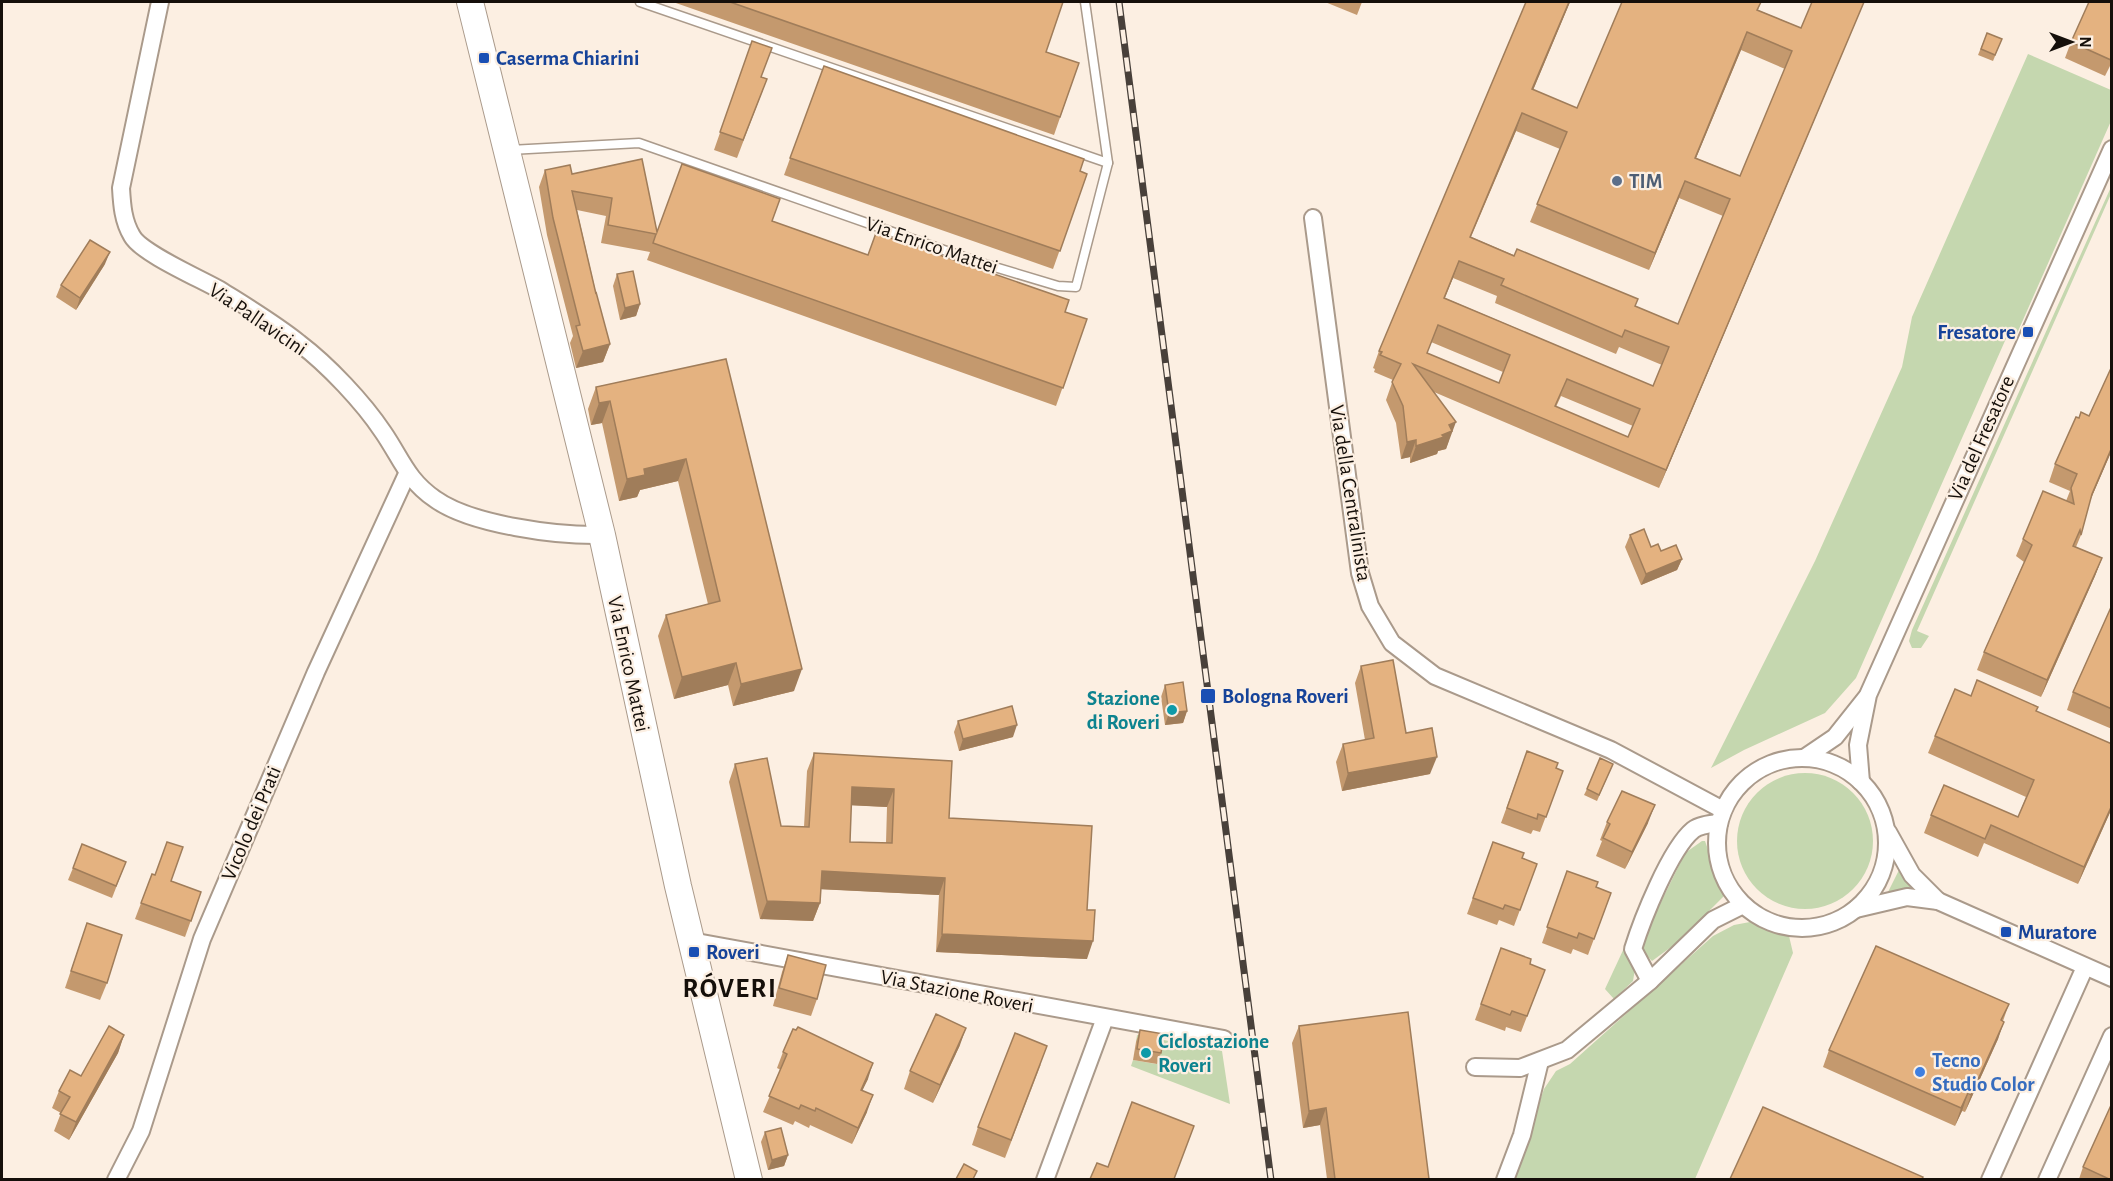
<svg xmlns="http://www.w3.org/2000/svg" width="2113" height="1181" font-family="'Alegreya Sans',sans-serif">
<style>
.green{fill:#c5d7af}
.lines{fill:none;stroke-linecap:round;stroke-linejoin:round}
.service-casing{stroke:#aa9a8b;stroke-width:11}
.minor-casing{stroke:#aa9a8b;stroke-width:20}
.primary-casing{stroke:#aa9a8b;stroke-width:28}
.service{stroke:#fff;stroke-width:8}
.minor{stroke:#fff;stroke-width:16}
.primary{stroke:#fff;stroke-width:26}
.rail-casing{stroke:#48403a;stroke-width:7}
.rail{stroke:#fcefe2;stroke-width:4.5;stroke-dasharray:14;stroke-linecap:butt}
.wall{fill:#c4996e;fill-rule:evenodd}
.shaded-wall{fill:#a07d5a}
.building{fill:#e4b280;stroke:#a07d5a;stroke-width:1.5;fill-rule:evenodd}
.transit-dot{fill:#1a4fb4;stroke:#fcefe2;stroke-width:2}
.service-dot{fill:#5c6f8a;stroke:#fcefe2;stroke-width:2}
.culture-dot{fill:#0f9aa8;stroke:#fcefe2;stroke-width:2}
.shop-dot{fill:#3f7fe0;stroke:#fcefe2;stroke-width:2}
.labels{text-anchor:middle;stroke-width:4.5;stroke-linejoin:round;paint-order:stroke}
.transit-label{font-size:21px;font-weight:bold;fill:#164399;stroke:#fcefe2;text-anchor:start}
.service-label{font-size:21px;font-weight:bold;fill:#4e5e75;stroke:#fcefe2;text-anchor:start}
.street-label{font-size:21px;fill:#150f0a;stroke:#fcefe2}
.culture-label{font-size:21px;font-weight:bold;fill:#0d838f;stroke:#fcefe2;text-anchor:end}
.shop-label{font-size:21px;font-weight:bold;fill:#366cbe;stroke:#fcefe2;text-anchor:start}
.district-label{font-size:27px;font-weight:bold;letter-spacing:1.5px;fill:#150f0a;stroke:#fcefe2}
</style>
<rect width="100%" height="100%" fill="#fcefe2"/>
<!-- green -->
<g class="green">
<polygon points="2028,54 2111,90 2111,121 2015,338 2008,334 1856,678 1825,713 1744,750 1711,768 1815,561 1902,367 1912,317"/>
<polygon points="2111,187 2111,194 1917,631 1929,636 1921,648 1912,648 1909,641 1912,630"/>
<circle cx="1805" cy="841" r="68"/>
<polygon points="1702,841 1705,841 1724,896 1678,942 1652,961 1639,947 1685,853"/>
<polygon points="1900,868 1922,890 1888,892"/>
<polygon points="1750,922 1789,936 1793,953 1695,1179 1513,1180 1544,1089 1556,1071 1570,1064 1713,936 1734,925"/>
<polygon points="1625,946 1628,958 1635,969 1633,981 1614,999 1605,989"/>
<polygon points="1137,1035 1222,1051 1230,1104 1131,1066 1133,1060 1156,1064 1160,1046 1136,1042"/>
</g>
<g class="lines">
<!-- service casing -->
<g class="service-casing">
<g id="service">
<polyline points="640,2 1108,163"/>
<polyline points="510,150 639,143 978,262 1058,286 1076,287 1108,163 1085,2"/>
</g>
</g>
<!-- minor casing -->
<g class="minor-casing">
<g id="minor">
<path d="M160,2L121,188C122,205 123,221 132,236C141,253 201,279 220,290C247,307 274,323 299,343C328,365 363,402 383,432C401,458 407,480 435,499C471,525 558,536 602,535"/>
<polyline points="1313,218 1360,573 1370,606 1392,643 1435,676 1611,750 1723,810"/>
<circle cx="1802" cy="843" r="85"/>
<polyline points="1804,758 1835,737 1866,698"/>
<polyline points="1861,782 1858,745 1868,695 2112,149"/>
<polyline points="1888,832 1912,875 1938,901"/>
<polyline points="1856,909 1907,897 1938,901 2112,978"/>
<polyline points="691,941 1224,1039"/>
<path d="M1650,981L1633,949C1642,920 1670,849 1693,830C1699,825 1711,824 1719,823"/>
<polyline points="1475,1067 1520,1068 1567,1050 1650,981 1713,920 1743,905"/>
<polyline points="116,1180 141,1131 202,939 316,672 407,474"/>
<polyline points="1045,1180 1105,1018"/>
<polyline points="1505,1180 1522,1135 1540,1061"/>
<polyline points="1990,1180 2085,967"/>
<polyline points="2047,1180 2112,1036"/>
</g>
</g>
<!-- primary casing -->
<g class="primary-casing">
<polyline id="primary" points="470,2 602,535 678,886 749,1180"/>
</g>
<!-- service -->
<use href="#service" class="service"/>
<!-- minor -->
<use href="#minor" class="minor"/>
<!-- primary -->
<use href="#primary" class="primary"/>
<!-- rail casing -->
<g class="rail-casing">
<polyline id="rail" points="1119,2 1271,1180"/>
</g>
<!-- rail -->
<use href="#rail" class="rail"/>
</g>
<!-- wall -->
<g class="wall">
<polygon points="673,2 1063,2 1046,52 1079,63 1054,135"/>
<polygon points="1325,2 1362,2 1357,15"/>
<path d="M1526,2H1570L1533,90L1577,108L1622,2H1761L1758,10L1801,28L1864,2L1659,488L1434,392L1449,440L1446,449L1438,451L1437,454L1410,463V457L1401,459L1396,423L1386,400L1393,380L1374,372L1375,369L1373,368L1379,351ZM1741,50L1785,69L1740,176L1696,158ZM1516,131L1560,149L1530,222L1649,270L1679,198L1723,216L1678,324L1471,237ZM1453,278L1497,296L1495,303L1616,354L1619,347L1662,365L1653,386L1445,298ZM1431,342L1503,372L1499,383L1427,353ZM1561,396L1633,426L1628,437L1556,407Z"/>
<polygon points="2112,2 2112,62 2105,76 2065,58 2071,42"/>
<polygon points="1987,33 2002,39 1993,61 1978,55"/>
<polygon points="752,41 762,77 767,79 737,158 714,150"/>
<polygon points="824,66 1087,174 1053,269 784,175"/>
<polygon points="642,159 657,231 772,221 868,255 1065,312 1087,319 1056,406 647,260 650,252 601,243 606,216 577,210 596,293 610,344 603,362 576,368 570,343 573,336 547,235 539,187 545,170 572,174"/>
<polygon points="105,264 76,310 56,297 61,285"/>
<polygon points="617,274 640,304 636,316 620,320 613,286"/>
<polygon points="726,359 794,691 733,706 728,685 674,699 658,636 666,615 708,604 678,481 640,490 637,497 619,501 602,423 591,425 588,409 596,387"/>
<polygon points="2112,366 2112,450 2090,501 2081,535 2076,547 2102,558 2095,576 2041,697 1977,670 1984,652 2024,562 2016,556 2023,539 2066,501 2070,491 2049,482 2055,464 2079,418 2089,416"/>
<polygon points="1630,535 1661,551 1682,559 1677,570 1641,585 1625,547"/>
<polygon points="2112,605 2112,729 2067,710 2073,692"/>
<polygon points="1361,666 1406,733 1430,774 1342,791 1336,762 1343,744 1365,740 1355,683"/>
<polygon points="1165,685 1187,711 1183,723 1165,725 1161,697"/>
<polygon points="1971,696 2036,711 2112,744 2112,808 2078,884 1984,843 1978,857 1924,833 1931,815 2018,817 2026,797 1928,753 1935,736"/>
<polygon points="958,721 1013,737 959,751 954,732"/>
<polygon points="1527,751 1556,768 1563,771 1540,832 1533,830 1531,834 1501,823"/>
<path d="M814,753L952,761L949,818L1087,910V959L936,952L939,895L821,889L820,903L813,921L760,919L729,782L735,764L781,826L804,827L807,771ZM851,805L887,807L886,843L850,842Z"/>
<polygon points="1613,764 1597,801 1584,795 1587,789"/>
<polygon points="1607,822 1648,823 1625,869 1596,856 1602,841 1600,840"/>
<polygon points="1493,842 1522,858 1537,864 1514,926 1499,920 1497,925 1467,914"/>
<polygon points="126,862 112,898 68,880 73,868"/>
<polygon points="1567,871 1596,887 1611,893 1588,955 1573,949 1571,954 1542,943"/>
<polygon points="152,874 201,892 185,937 135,919"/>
<polygon points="87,923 107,983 100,1000 65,988"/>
<polygon points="1501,948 1530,964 1545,970 1521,1032 1506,1027 1505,1031 1475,1020"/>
<polygon points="788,955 817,999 811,1016 773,1006 782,972"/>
<polygon points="2009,1004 2003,1021 1998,1039 1965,1112 1962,1111 1955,1126 1823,1067 1829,1050"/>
<polygon points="1299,1026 1429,1179 1327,1179 1320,1125 1303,1128 1292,1043"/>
<polygon points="1140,1030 1161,1053 1157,1064 1133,1060 1136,1042"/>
<polygon points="124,1035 118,1053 69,1140 54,1131 61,1113 52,1108 59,1091 81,1076"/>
<polygon points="960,1045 933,1103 904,1089 910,1071"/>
<polygon points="783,1052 868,1079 862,1090 867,1112 852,1144 810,1125 809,1128 795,1121 793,1125 763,1112 781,1070 777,1068"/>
<polygon points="1041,1064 1005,1158 972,1145 978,1127"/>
<polygon points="765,1132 788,1155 784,1166 768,1170 761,1142"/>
<polygon points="2083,1167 2112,1179 2079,1179"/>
</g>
<!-- shaded-wall -->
<g class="shaded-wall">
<polygon points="1569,2 1570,2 1526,107 1532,89"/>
<polygon points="1864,2 1659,488 1666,470"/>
<polygon points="1747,32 1741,50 1689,175 1695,158"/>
<polygon points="1522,113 1516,131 1463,254 1470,237"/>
<polygon points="1685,181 1679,198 1649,270 1655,253"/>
<polygon points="110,252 105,264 76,310 80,298"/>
<polygon points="1459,261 1453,278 1437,315 1444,298"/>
<polygon points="640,304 636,316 620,320 625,308"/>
<polygon points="610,344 603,362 576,368 583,351"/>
<polygon points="610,401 602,423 591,425 599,403"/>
<polygon points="1456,422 1446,449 1438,451 1437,454 1410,463 1416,446 1449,425"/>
<polygon points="1416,440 1410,457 1401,459 1407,442"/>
<polygon points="2112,447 2112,450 2085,512 2092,494"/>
<polygon points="686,459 678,481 640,490 637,497 619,501 627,479 644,469"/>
<polygon points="2102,558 2095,576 2041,697 2047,680"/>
<polygon points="1682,559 1677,570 1641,585 1646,574"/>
<polygon points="736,663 728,685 674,699 682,677"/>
<polygon points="802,669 794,691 733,706 741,684"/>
<polygon points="1187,711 1183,723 1165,725 1169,713"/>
<polygon points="1017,725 1013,737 959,751 963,739"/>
<polygon points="1437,757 1430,774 1342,791 1348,773"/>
<polygon points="852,787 894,789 887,807 845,805"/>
<polygon points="1655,805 1648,823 1625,869 1632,852"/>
<polygon points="2112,805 2112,808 2078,884 2084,867"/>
<polygon points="822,871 945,878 939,895 816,889"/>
<polygon points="767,901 820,903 813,921 760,919"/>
<polygon points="942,934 1093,941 1087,959 936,952"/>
<polygon points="2004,1022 1998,1039 1965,1112 1971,1095"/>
<polygon points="966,1028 960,1045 933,1103 940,1085"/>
<polygon points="124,1035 118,1053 69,1140 76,1122"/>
<polygon points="873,1063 868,1079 855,1106 861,1090"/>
<polygon points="1968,1093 1962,1111 1955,1126 1961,1108"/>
<polygon points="873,1095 867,1112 852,1144 858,1128"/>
<polygon points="1326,1108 1320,1125 1303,1128 1309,1111"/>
<polygon points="788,1155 784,1166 768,1170 772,1160"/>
</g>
<!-- building -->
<g class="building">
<polygon points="730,2 1063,2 1046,52 1079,63 1060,117"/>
<path d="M1526,2H1569L1532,89L1577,108L1622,2H1761L1757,10L1801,28L1812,2H1864L1666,470L1413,364L1456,422L1449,425L1452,431L1442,435L1444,437L1416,446V440L1407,442L1403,406L1392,382L1401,364L1380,355L1382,352L1379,351ZM1747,32L1792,51L1740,176L1695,158ZM1522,113L1567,132L1537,204L1655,253L1685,181L1730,199L1678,324L1635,306L1638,299L1517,249L1514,256L1470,237ZM1459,261L1504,279L1501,285L1622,337L1625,330L1669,347L1653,386L1444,298ZM1438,325L1510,355L1499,383L1427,353ZM1567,379L1640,409L1628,437L1555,406Z"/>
<polygon points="2089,2 2112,2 2111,60 2071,42"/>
<polygon points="1987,33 2002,39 1995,55 1981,49"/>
<polygon points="752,41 772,48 761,77 767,79 743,140 720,132"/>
<polygon points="824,66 1084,159 1080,171 1087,174 1060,251 790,158"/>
<polygon points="642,159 657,232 682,164 780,199 772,221 868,255 876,233 1069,300 1065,312 1087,319 1063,388 653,243 656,234 608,225 612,198 572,191 596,294 596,292 610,344 583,351 576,326 580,325 553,218 545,170 570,165 572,174"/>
<polygon points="90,240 110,252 80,298 61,285"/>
<polygon points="633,271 640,304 625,308 617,274"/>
<polygon points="726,359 802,669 741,684 736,663 682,677 666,615 720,601 686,459 644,469 645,475 627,479 610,401 599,403 596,387"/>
<polygon points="2112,366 2112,447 2092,494 2081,535 2080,530 2073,546 2102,558 2047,680 1984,652 2032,545 2023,539 2043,491 2074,504 2071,488 2077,474 2055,464 2076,417 2079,418 2081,412 2089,416"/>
<polygon points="1644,529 1651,547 1658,544 1661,551 1676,545 1682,559 1646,574 1630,535"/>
<polygon points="2112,605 2112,709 2073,692"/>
<polygon points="1393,660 1406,733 1432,728 1437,757 1348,773 1343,744 1374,738 1361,666"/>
<polygon points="1977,680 2038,707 2036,711 2112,744 2112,805 2084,867 1991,825 1985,839 1931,815 1944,785 2018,817 2034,780 1935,736 1955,689 1971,696"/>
<polygon points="1183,682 1187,711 1169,713 1165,685"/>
<polygon points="1012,706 1017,725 963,739 958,721"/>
<polygon points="1527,751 1558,763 1556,768 1563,771 1546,817 1538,814 1537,819 1507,808"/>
<path d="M814,753L952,761L949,818L1092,826L1087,910H1095L1093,941L942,934L945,878L822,871L820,903L767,901L735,764L767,758L781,826L809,827ZM852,787L894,789L892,843L850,842Z"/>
<polygon points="1600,758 1613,764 1599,795 1587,789"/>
<polygon points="1622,791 1655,805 1632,852 1603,838 1610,824 1607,822"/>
<polygon points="167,842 183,847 171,881 201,892 191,921 141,903 152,874 155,875"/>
<polygon points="1493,842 1524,853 1522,858 1537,864 1520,910 1505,905 1503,909 1473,898"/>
<polygon points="82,844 126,862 116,886 73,868"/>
<polygon points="1567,871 1598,882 1596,887 1611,893 1594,939 1579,933 1577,938 1547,927"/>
<polygon points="87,923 122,935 107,983 71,971"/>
<polygon points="1876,946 2009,1004 2001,1020 2004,1022 1971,1095 1968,1093 1961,1108 1829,1050"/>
<polygon points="1501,948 1531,959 1530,964 1545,970 1527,1016 1512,1011 1510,1015 1481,1004"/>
<polygon points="788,955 826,965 817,999 779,988"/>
<polygon points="1408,1012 1429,1179 1335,1179 1326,1108 1309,1111 1299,1026"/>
<polygon points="936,1014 966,1028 940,1085 910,1071"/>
<polygon points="109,1026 124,1035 76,1122 60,1114 70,1097 59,1091 70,1070 81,1076"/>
<polygon points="798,1027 873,1063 861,1090 873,1095 858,1128 816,1108 815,1111 801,1105 799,1109 769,1096 787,1054 783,1052 793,1029 796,1030"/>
<polygon points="1140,1030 1164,1034 1161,1053 1137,1049"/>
<polygon points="1015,1033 1047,1046 1011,1140 978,1127"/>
<polygon points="1132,1102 1194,1126 1174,1179 1090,1179 1097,1163 1108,1167"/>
<polygon points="2112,1103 2112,1179 2109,1179 2083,1167"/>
<polygon points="1763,1107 1923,1177 1922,1179 1730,1179"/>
<polygon points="781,1128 788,1155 772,1160 765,1132"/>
<polygon points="964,1164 977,1171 973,1179 956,1179"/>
</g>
<!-- markers -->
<g class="transit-dot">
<rect x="478" y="52" width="12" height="12" rx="3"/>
<rect x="2022" y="326" width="12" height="12" rx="3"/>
<rect x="1200" y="688" width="16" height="16" rx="3"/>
<rect x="2000" y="926" width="12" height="12" rx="3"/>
<rect x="688" y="946" width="12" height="12" rx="3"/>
</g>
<circle class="service-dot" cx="1617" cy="181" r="6"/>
<g class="culture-dot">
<circle cx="1172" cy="710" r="6"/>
<circle cx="1146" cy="1053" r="6"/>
</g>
<circle class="shop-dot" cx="1920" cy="1072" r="6"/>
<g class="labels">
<!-- transit labels -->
<g class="transit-label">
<text x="496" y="65">Caserma Chiarini</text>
<text x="2016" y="339" text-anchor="end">Fresatore</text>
<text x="1222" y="703">Bologna Roveri</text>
<text x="2018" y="939">Muratore</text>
<text x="706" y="959">Roveri</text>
</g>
<!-- service labels -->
<g class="service-label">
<text x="1629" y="188">TIM</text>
</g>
<!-- street labels -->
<g class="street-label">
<text transform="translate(932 245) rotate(19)" y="7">Via Enrico Mattei</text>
<text transform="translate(258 319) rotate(34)" y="7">Via Pallavicini</text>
<text transform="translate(1981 438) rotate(-66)" y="7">Via del Fresatore</text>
<text transform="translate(1351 493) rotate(81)" y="7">Via della Centralinista</text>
<text transform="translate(629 664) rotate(78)" y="7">Via Enrico Mattei</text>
<text transform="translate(251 823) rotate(-67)" y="7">Vicolo dei Prati</text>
<text transform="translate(957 991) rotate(11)" y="7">Via Stazione Roveri</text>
</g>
<!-- culture labels -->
<g class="culture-label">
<text x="1160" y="705">Stazione<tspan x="1160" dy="24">di Roveri</tspan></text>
<text x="1158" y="1048" text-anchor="start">Ciclostazione<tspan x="1158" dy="24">Roveri</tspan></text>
</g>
<!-- shop labels -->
<g class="shop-label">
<text x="1932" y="1067">Tecno<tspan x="1932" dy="24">Studio Color</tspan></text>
</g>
<!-- district labels -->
<g class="district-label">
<text x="730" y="997">RÓVERI</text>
</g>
</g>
<!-- border -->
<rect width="2113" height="1181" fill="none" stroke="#150f0a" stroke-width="6"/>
<!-- north arrow -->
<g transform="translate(2071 42) rotate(90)" stroke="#fcefe2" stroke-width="4.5" paint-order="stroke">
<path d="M0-4.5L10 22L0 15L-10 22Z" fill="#150f0a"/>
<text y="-9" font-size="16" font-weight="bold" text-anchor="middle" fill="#150f0a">N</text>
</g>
</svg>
